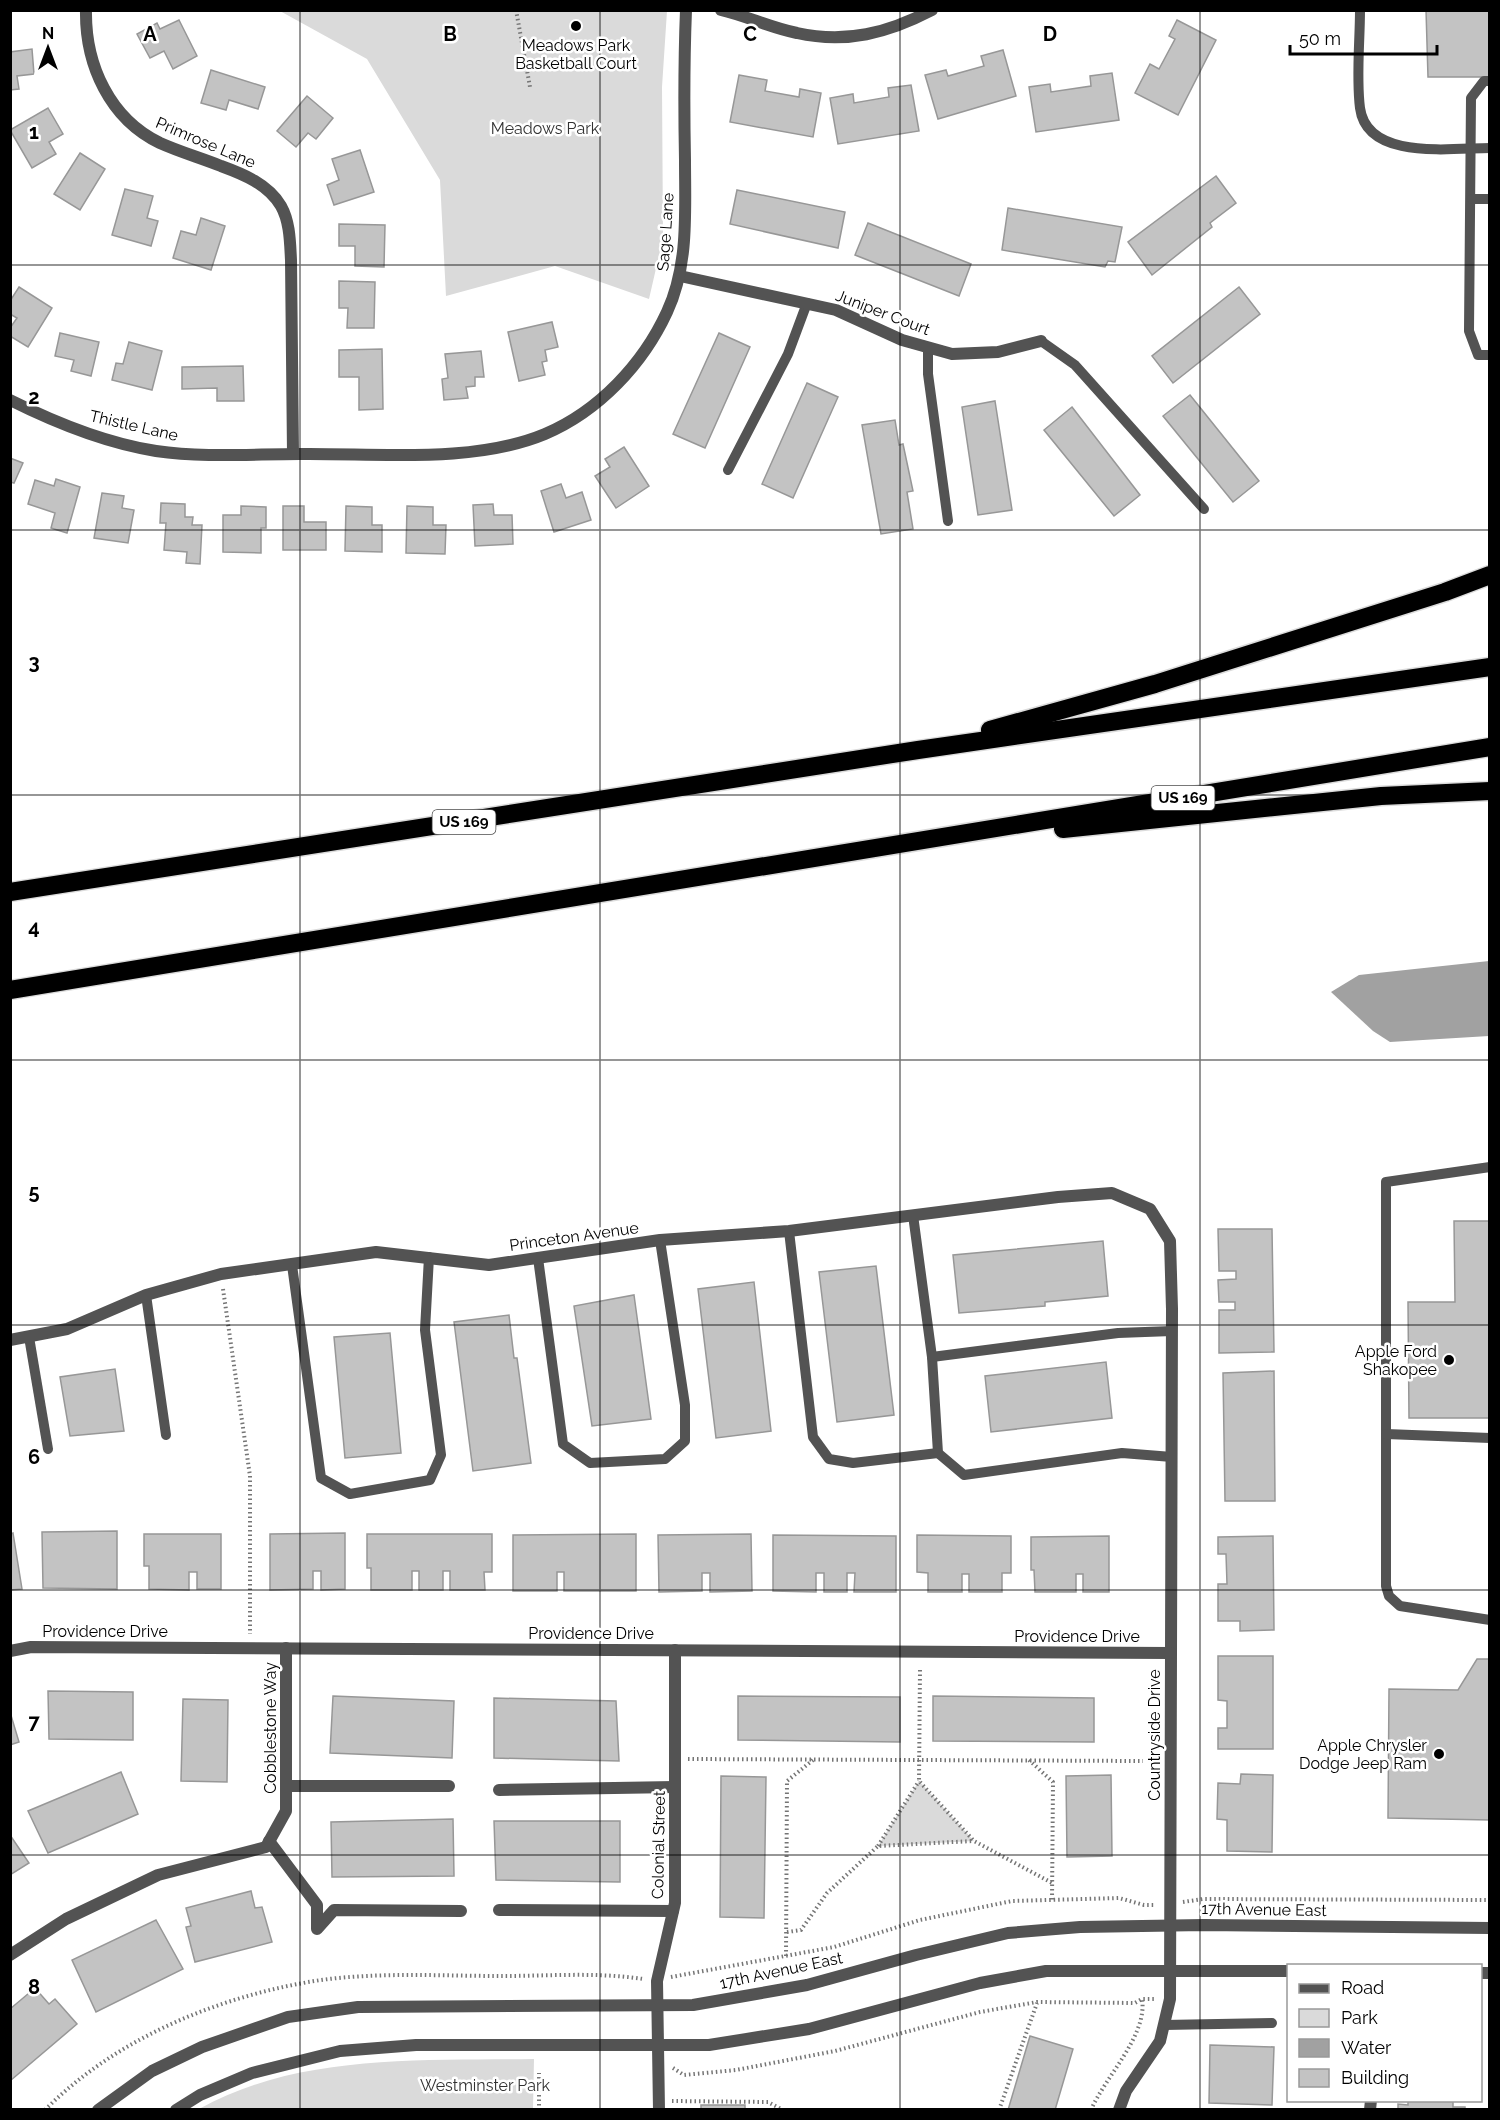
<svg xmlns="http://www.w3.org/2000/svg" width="1500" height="2120" font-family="Raleway,sans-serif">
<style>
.green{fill:#dadada}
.water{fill:#a1a1a1}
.building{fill:#c3c3c3;stroke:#979797;stroke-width:1.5}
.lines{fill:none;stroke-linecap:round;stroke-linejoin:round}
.motorway-casing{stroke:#dbdbdb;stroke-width:21}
.path{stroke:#757575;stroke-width:4;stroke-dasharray:1.5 3;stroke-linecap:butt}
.service{stroke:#535353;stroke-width:10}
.minor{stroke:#535353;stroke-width:12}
.tertiary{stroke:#535353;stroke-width:12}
.motorway{stroke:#000;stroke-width:18}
.grid{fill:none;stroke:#000;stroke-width:1.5;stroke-opacity:0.55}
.poi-dot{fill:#000;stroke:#fff;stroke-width:2}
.labels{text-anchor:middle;stroke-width:5;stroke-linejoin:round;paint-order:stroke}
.shield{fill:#fff;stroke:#4c4c4c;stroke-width:1.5}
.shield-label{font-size:15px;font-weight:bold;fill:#000}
.poi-label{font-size:16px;fill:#000;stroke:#fff;text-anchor:end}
.park-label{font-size:16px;fill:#313131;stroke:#fff}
.street-label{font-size:16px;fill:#000;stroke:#fff}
.grid-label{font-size:20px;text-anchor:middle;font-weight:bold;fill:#000;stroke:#fff;stroke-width:5;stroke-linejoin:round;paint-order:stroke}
</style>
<rect width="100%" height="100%" fill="#fff"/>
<!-- green -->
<g class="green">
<polygon points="280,11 667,11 662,87 663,238 649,299 555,266 446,296 440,180 367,59"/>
<polygon points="919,1781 974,1841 878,1846"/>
<path d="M534,2059L533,2109H199C299,2053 423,2061 534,2059Z"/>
</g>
<!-- water -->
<polygon class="water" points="1489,961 1489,1036 1390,1042 1373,1031 1331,992 1359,975"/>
<!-- building -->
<g class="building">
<polygon points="1426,10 1490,10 1490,77 1428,77"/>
<polygon points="179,20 197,56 173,69 164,51 150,58 137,34 157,23 160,29"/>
<polygon points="1177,20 1216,40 1178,115 1135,93 1150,64 1159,69 1175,39 1169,36"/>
<polygon points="32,49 34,74 17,76 19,89 10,90 10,52"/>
<polygon points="1003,50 1016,96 938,119 925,75 946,70 948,76 984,66 981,56"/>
<polygon points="211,70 265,87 258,109 229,100 226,110 201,103"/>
<polygon points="1112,73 1119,120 1036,132 1029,87 1050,84 1051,92 1091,86 1090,76"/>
<polygon points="739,75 767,80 765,91 799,97 800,89 821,93 813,137 730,122"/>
<polygon points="911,85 919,131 838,144 830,98 853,94 854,103 889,97 888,88"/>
<polygon points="307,96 333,118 316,139 308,133 296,147 277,131"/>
<polygon points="48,108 63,134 49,142 56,154 32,168 10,130"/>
<polygon points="360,150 374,192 334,205 327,185 339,180 332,159"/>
<polygon points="80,153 105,169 80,210 54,194"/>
<polygon points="1216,176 1236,203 1210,223 1212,227 1152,275 1128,242"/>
<polygon points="125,189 153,196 147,218 158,221 151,246 112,235"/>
<polygon points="737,190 845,212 838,248 730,224"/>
<polygon points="1008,208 1122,227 1115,262 1108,261 1105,267 1002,250"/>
<polygon points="201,218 225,226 211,270 173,258 181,231 196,235"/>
<polygon points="868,223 971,264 959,296 855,255"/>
<polygon points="339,224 385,225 384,267 355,266 355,246 339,246"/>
<polygon points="339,281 375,282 374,328 347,328 348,308 339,308"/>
<polygon points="19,287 52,308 28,347 10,336 10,328 17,318 10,314 10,301"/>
<polygon points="1239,287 1260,314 1173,383 1152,356"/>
<polygon points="552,322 558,347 545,350 547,361 542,362 545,375 519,381 508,332"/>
<polygon points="60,333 99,342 91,376 71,371 74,360 55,356"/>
<polygon points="719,333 750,347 705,448 673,434"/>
<polygon points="129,342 162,351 152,390 112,380 116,363 123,364"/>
<polygon points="382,349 383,409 359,410 359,377 339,377 339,350"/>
<polygon points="481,351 484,377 475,377 475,386 466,387 468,398 444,400 442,379 448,378 445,354"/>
<polygon points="243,366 244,401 217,401 217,388 182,389 182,367"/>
<polygon points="807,383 838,397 793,498 762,484"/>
<polygon points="1190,395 1259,481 1233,502 1163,416"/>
<polygon points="995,401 1012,510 978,515 962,407"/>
<polygon points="1072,407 1140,495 1114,516 1044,430"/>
<polygon points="895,420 899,445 903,444 913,491 907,492 913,529 881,534 862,425"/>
<polygon points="624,447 649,486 616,508 595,476 610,467 605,459"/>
<polygon points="10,458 23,463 14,483 10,482"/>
<polygon points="56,479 80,487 67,533 51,528 55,513 28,504 35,480 54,486"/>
<polygon points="561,484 566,498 582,492 591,520 554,532 541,491"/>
<polygon points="102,493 124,496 122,508 134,510 128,543 94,538"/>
<polygon points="161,503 185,504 185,517 193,517 192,525 202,525 200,564 186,563 187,552 164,550 166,523 160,523"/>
<polygon points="493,504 494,515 512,515 513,544 475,546 473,505"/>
<polygon points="241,506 266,507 266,528 261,528 261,553 223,552 223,515 241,515"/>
<polygon points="283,506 304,506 304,522 326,522 326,550 283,550"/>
<polygon points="346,506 372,507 372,525 382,525 382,552 345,551"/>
<polygon points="407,506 433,507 433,525 446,525 445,554 406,553"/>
<polygon points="1454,1221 1490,1221 1490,1418 1409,1418 1408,1302 1455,1302"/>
<polygon points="1218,1229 1272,1229 1274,1352 1219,1353 1219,1310 1235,1310 1235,1302 1219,1302 1218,1280 1236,1279 1236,1271 1219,1271"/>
<polygon points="1103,1241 1108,1296 1045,1302 1045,1306 959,1313 953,1255"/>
<polygon points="876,1266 894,1415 837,1422 819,1272"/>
<polygon points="754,1282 771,1431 716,1438 698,1289"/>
<polygon points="634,1295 651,1419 592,1426 574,1306"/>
<polygon points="509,1315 514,1358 517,1358 531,1463 473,1471 454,1322"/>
<polygon points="390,1333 401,1453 345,1458 334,1337"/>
<polygon points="1106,1362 1112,1418 991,1432 985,1376"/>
<polygon points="115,1369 124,1431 70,1436 60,1377"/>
<polygon points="1274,1371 1275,1501 1225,1501 1223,1373"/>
<polygon points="117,1531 117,1589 43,1588 42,1532"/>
<polygon points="13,1533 22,1589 10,1590 10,1534"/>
<polygon points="345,1533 345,1589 321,1590 321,1571 313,1571 313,1589 270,1590 270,1534"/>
<polygon points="144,1534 221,1534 221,1589 197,1589 197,1572 189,1572 189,1590 149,1589 149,1566 144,1566"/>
<polygon points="367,1534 492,1534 492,1572 484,1572 485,1590 450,1590 450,1571 443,1571 443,1590 419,1590 419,1571 412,1571 412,1590 371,1590 371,1568 367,1568"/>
<polygon points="636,1534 636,1591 564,1591 564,1572 557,1572 557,1591 513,1591 513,1535"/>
<polygon points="751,1534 752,1591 710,1592 710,1573 702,1573 702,1591 659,1592 658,1535"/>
<polygon points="773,1535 896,1536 896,1592 854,1592 855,1573 847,1573 847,1592 824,1592 824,1573 816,1573 816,1592 773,1591"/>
<polygon points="917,1535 1011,1536 1011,1573 1002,1573 1002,1592 969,1592 969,1574 962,1574 962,1592 928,1592 928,1573 917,1572"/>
<polygon points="1109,1536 1109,1592 1083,1592 1083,1574 1076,1574 1076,1592 1035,1592 1034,1570 1031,1570 1031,1537"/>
<polygon points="1273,1536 1274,1630 1240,1631 1240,1621 1218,1621 1218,1584 1227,1584 1226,1554 1218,1554 1218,1537"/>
<polygon points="1218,1656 1273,1656 1273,1749 1218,1749 1218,1728 1227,1728 1227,1701 1218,1700"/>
<polygon points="1477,1659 1490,1659 1490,1820 1388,1818 1389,1689 1458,1690"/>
<polygon points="48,1691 133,1692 133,1740 49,1739"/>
<polygon points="333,1696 454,1701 452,1758 330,1753"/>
<polygon points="738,1696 900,1697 900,1742 738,1740"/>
<polygon points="933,1696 1094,1698 1094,1742 933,1741"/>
<polygon points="494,1698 616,1701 619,1761 494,1758"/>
<polygon points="183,1699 228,1700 227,1782 181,1781"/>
<polygon points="10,1712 19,1742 10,1745"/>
<polygon points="121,1772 138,1814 48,1853 28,1811"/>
<polygon points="1241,1774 1273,1775 1272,1852 1227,1851 1227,1820 1217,1819 1218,1783 1240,1784"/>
<polygon points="1111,1775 1112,1856 1067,1857 1066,1776"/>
<polygon points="721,1776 766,1777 764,1918 720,1917"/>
<polygon points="453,1819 454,1876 332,1877 331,1822"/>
<polygon points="494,1821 620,1821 620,1882 496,1880"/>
<polygon points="10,1835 29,1863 10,1875"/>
<polygon points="251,1891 255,1908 262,1907 272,1942 195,1962 186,1927 191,1926 186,1908"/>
<polygon points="156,1920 183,1969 96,2012 72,1960"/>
<polygon points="35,1988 49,2004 55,1999 77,2024 10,2081 10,2009"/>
<polygon points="1030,2036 1073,2049 1055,2110 1008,2110"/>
<polygon points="1210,2045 1274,2047 1272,2105 1209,2103"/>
<polygon points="1408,2100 1453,2100 1453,2107 1465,2107 1465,2110 1398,2110 1398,2104 1408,2105"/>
<rect x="701" y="2105" width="44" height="5"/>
</g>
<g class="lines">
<!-- motorway casing -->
<g class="motorway-casing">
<g id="motorway">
<polyline points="990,730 1155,684 1445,592 1490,575"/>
<polyline points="1063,829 1381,796 1490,791"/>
<polyline points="10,892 918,750 1490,667"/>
<polyline points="10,990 1490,747"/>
</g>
</g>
<!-- path -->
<g class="path">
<polyline points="407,10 424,10"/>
<polyline points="516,10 530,87"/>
<polyline points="223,1289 250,1476 250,1634"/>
<polyline points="920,1670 919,1781 974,1841 1054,1884"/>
<polyline points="688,1759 1143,1761"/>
<polyline points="1029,1760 1053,1782 1052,1901"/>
<polyline points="878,1846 919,1781"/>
<polyline points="1183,1902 1203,1899 1490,1900"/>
<polyline points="787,1932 801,1930 827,1893 878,1846 973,1841"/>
<polyline points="786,1956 787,1781 813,1760"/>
<polyline points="671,1977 834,1947 920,1920 1012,1901 1119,1898 1144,1905 1155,1905"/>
<polyline points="673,2068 684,2075 736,2070 835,2051 980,2012 1037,2002 1135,2003 1142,1999 1155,1999"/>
<polyline points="672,2101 768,2102 783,2110"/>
<path d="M45,2110C117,2037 222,1995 321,1980C380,1972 443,1976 503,1976C549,1976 598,1972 643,1979"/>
<polyline points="539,2110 539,2073"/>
<polyline points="999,2110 1037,2003"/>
<path d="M1091,2110C1105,2077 1148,2035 1142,1999"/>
</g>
<!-- service -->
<g class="service">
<path d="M1360,10C1360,42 1356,77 1360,108C1367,161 1452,148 1490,148"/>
<polyline points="1490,81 1484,81 1471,98 1469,331 1478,355 1490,355"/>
<polyline points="1472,199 1490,199"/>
<polyline points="1041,341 1075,365 1204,509"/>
<polyline points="928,347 928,374 948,521"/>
<polyline points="728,470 788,354 807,303"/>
<polyline points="1490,1167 1386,1182 1386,1586 1389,1596 1400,1606 1490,1620"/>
<polyline points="913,1215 932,1357 938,1453 964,1475 1122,1453 1172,1457"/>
<polyline points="789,1231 813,1437 829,1459 853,1463 938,1453"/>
<polyline points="538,1258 563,1444 590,1463 665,1459 685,1441 685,1405 660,1240"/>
<polyline points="292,1265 321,1478 350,1494 430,1480 441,1455 425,1330 429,1257"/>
<polyline points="146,1295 166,1435"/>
<polyline points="29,1337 48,1449"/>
<polyline points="932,1357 1118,1333 1172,1331"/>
<polyline points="1386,1434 1490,1438"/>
<polyline points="1164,2025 1272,2023"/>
</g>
<!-- minor -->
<g class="minor">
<path d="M86,10C85,65 110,119 160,143C180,152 201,158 221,166C243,174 268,184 281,206C290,222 290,242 291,260L293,454"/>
<path d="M721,10C747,16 771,28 797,33C846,44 888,33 932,10"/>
<polyline points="680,276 836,310 902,340 952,354 998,352 1041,341"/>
<path d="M10,400C56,423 105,443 156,451C204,458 252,454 300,454C378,453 473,464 545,434C599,411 643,364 667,312C689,265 685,211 685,160C684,110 684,60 686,10"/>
<polyline points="10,1340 67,1329 146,1295 221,1274 376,1252 489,1265 660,1240 789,1231 1058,1197 1112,1193 1150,1209 1170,1241 1172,1309 1170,1999 1160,2041 1126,2091 1119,2110"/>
<polyline points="10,1651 31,1647 1171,1653"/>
<polyline points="286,1786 449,1786"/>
<polyline points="499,1790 675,1787"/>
<polyline points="269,1841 317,1905 317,1929 334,1910 461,1911"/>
<polyline points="499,1910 673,1911"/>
<polyline points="10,1955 66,1919 158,1875 266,1847 286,1811 286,1648"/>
<polyline points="659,2110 657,1981 675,1903 675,1650"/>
<polyline points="1370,2110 1371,2100"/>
</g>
<!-- tertiary -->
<g class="tertiary">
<polyline points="1480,1973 1490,1973"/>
<polyline points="98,2110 152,2071 202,2047 288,2017 358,2007 693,2005 807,1985 916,1955 1008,1933 1080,1927 1204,1925 1490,1928"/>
<polyline points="176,2110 200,2095 252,2073 340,2051 416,2045 709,2045 809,2029 980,1983 1046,1971 1288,1971"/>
</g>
<!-- motorway -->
<use href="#motorway" class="motorway"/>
</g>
<!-- grid -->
<path class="grid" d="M300,10V2110M600,10V2110M900,10V2110M1200,10V2110M10,265H1490M10,530H1490M10,795H1490M10,1060H1490M10,1325H1490M10,1590H1490M10,1855H1490"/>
<!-- markers -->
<g class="poi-dot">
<circle cx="576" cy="26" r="6"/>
<circle cx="1449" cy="1360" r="6"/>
<circle cx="1439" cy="1754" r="6"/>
</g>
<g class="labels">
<!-- shield labels -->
<g class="shield">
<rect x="1151.5" y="786" width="63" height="24" rx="4.5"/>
<rect x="432.5" y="810" width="63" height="24" rx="4.5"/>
</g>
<g class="shield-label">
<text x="1183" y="803">US 169</text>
<text x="464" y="827">US 169</text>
</g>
<!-- poi labels -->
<g class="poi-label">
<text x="576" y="51" text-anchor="middle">Meadows Park<tspan x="576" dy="18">Basketball Court</tspan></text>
<text x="1437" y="1357">Apple Ford<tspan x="1437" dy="18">Shakopee</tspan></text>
<text x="1427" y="1751">Apple Chrysler<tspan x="1427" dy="18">Dodge Jeep Ram</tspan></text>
</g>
<!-- park labels -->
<g class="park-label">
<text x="545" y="134">Meadows Park</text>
<text x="485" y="2091">Westminster Park</text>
</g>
<!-- street labels -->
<g class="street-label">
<text transform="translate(206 142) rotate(23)" y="6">Primrose Lane</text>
<text transform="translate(665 232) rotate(-86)" y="6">Sage Lane</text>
<text transform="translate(883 312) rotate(21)" y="6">Juniper Court</text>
<text transform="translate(134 425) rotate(13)" y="6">Thistle Lane</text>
<text transform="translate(574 1236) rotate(-8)" y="6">Princeton Avenue</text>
<text x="105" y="1637">Providence Drive</text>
<text x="591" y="1639">Providence Drive</text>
<text x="1077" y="1642">Providence Drive</text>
<text transform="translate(270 1728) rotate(-90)" y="6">Cobblestone Way</text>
<text transform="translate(1154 1735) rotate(-90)" y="6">Countryside Drive</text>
<text transform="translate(658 1845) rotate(-89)" y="6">Colonial Street</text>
<text transform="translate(1264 1909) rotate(1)" y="6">17th Avenue East</text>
<text transform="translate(781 1970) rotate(-12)" y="6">17th Avenue East</text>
</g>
</g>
<g class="grid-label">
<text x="150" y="41">A</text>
<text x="450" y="41">B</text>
<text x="750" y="41">C</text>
<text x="1050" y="41">D</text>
<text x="34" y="139">1</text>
<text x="34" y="404">2</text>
<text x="34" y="669">3</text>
<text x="34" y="934">4</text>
<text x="34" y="1199">5</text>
<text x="34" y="1464">6</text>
<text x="34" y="1729">7</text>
<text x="34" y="1994">8</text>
</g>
<!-- border -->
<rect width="1500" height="2120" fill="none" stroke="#000000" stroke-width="24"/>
<!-- legend -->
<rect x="1287" y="1964" width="195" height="138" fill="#ffffff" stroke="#999999" stroke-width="1.5"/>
<rect x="1299" y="1984" width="30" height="9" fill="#535353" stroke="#999999" stroke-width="1.5"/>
<text x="1341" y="1994" font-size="18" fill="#000000">Road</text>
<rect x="1299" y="2009" width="30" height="18" fill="#dadada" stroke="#999999" stroke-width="1.5"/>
<text x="1341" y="2024" font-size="18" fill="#000000">Park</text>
<rect x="1299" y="2039" width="30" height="18" fill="#a1a1a1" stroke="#999999" stroke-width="1.5"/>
<text x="1341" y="2054" font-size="18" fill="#000000">Water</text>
<rect x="1299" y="2069" width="30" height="18" fill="#c3c3c3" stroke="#999999" stroke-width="1.5"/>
<text x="1341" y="2084" font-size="18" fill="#000000">Building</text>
<!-- north arrow -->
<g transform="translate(48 48)" stroke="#ffffff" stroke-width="4.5" paint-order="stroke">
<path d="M0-4.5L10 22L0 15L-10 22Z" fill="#000000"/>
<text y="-9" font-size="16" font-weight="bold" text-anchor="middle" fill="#000000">N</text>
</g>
<!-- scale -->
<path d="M1290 45v9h147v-9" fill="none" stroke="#000000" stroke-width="3"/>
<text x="1299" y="45" font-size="18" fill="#000000" stroke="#ffffff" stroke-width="4.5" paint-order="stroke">50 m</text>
</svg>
